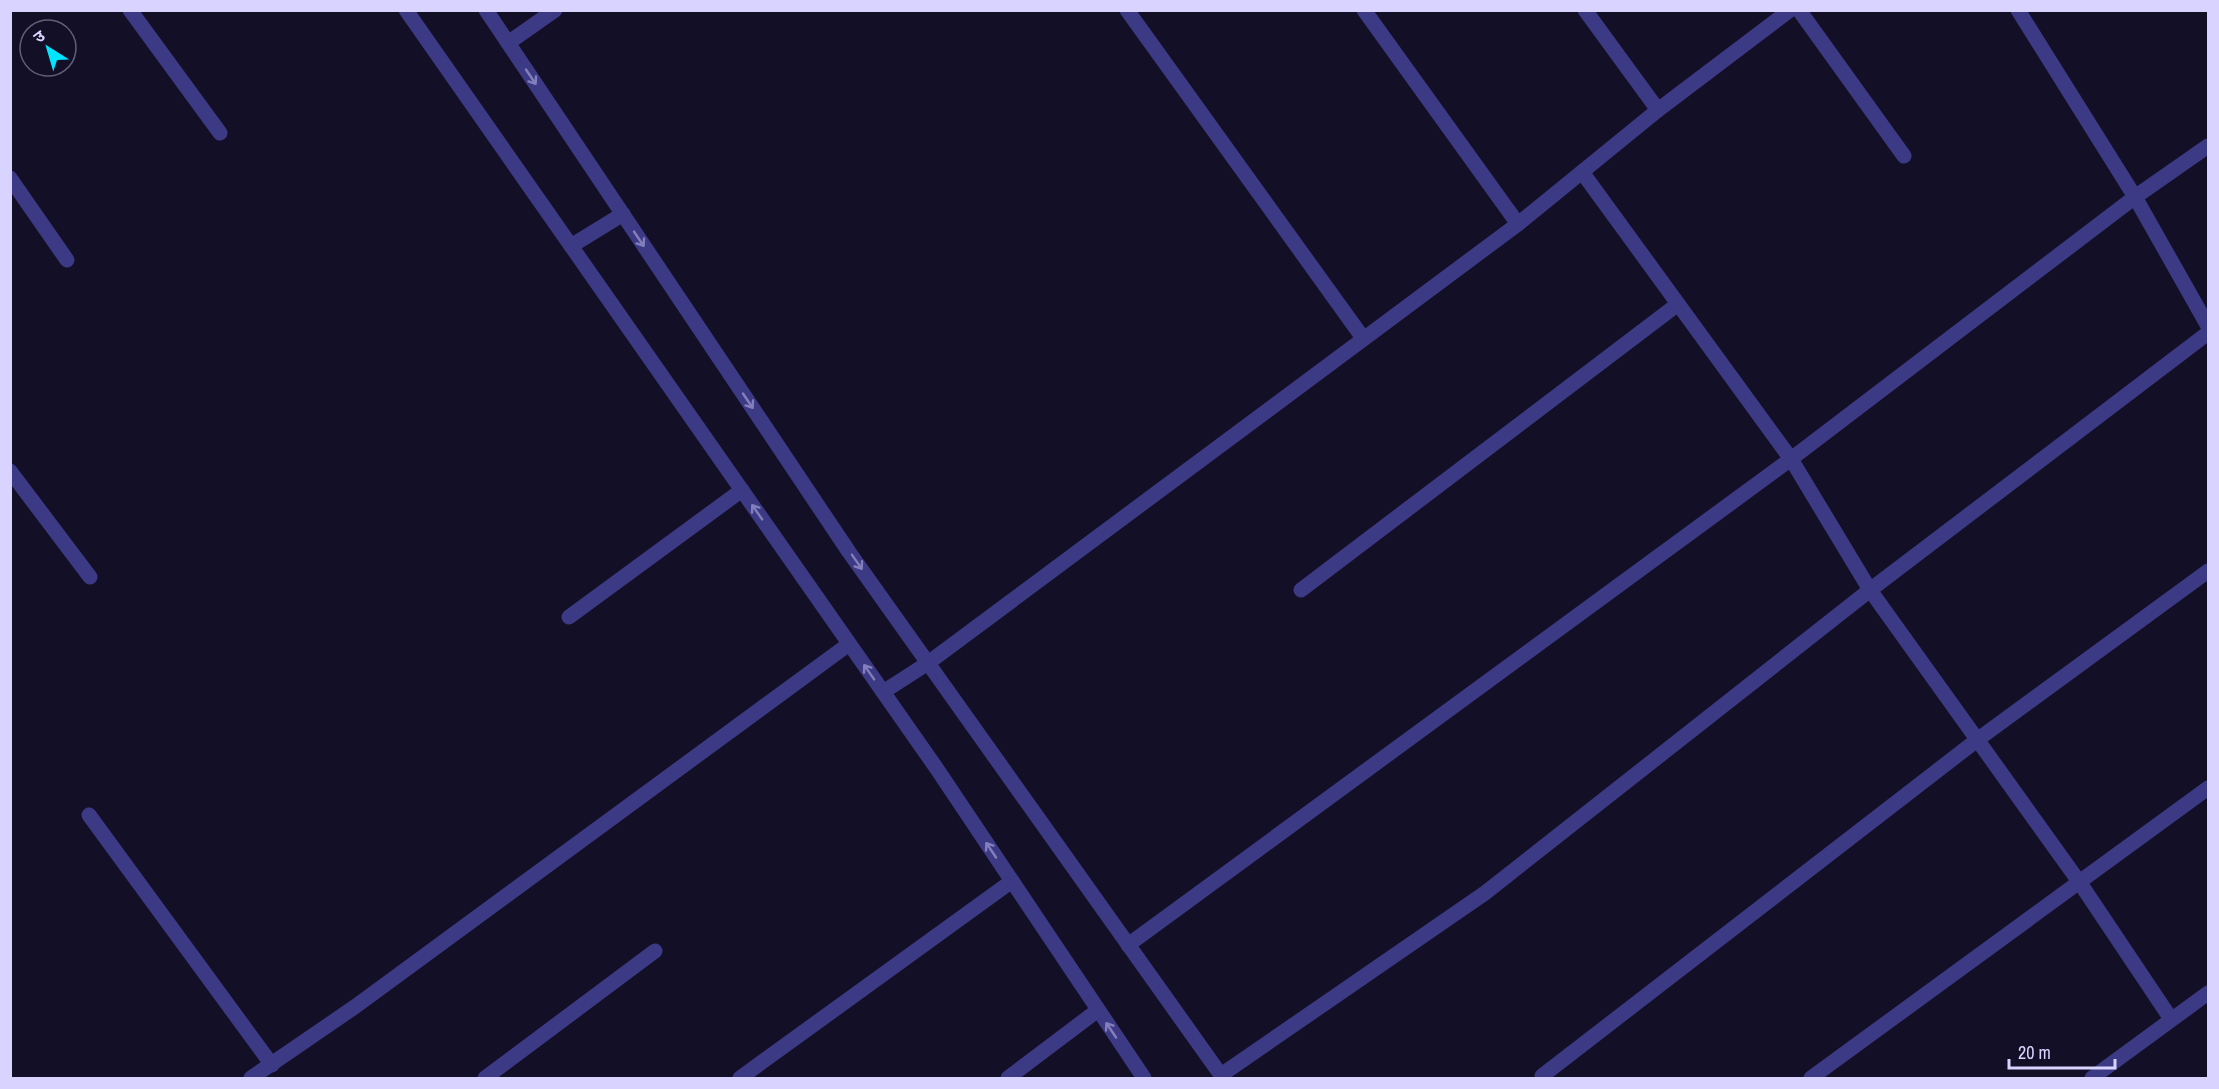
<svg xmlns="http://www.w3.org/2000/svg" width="2219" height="1089" font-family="'Archivo Narrow','Noto Sans Devanagari',sans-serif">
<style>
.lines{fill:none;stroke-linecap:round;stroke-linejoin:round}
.minor{stroke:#3d3a85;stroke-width:15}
.oneway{stroke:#837fbc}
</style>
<rect width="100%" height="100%" fill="#130f26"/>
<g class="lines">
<!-- minor -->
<g class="minor">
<polyline points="130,10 220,133"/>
<polyline points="406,10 937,769 1144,1078"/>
<polyline points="486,10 849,552 1223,1078"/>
<polyline points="1127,10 1363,338"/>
<polyline points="1364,10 1518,224"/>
<polyline points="1585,10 1658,110"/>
<polyline points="1799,10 1904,156"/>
<polyline points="2018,10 2135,197 2208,326"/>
<polyline points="508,43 555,10"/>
<polyline points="1582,172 1791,459 1870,590 2080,883 2171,1019"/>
<polyline points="10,178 67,260"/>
<polyline points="571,246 623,214"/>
<polyline points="10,471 90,577"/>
<polyline points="1301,590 1678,304"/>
<polyline points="569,617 742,490"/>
<polyline points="883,692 928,663 1518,224 1658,110 1790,10"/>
<polyline points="89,815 272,1065"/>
<polyline points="1128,945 1791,459 2135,197 2208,146"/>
<polyline points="1221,1075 1485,893 1870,590 2208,333"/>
<polyline points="1542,1076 1977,740 2208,571"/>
<polyline points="251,1078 356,1006 849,644"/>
<polyline points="485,1078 655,951"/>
<polyline points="740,1078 1012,881"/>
<polyline points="1008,1078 1098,1010"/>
<polyline points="1811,1078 2208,788"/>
<polyline points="2092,1078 2208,993"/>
</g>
</g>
<!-- one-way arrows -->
<defs><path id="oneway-shaft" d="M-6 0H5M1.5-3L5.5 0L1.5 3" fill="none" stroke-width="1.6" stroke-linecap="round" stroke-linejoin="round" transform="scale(1.5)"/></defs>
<g class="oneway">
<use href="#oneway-shaft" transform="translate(531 77) rotate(56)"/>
<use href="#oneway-shaft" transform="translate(639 239) rotate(56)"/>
<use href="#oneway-shaft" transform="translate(748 401) rotate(56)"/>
<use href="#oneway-shaft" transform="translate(757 512) rotate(-125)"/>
<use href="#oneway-shaft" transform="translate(857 562) rotate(55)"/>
<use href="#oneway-shaft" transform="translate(869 672) rotate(-125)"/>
<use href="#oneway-shaft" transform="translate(991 850) rotate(-124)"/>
<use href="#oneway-shaft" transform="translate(1111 1030) rotate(-124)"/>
</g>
<!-- border -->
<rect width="2219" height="1089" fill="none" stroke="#d9d4ff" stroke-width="24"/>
<!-- north arrow -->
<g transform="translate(48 48) rotate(323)"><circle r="28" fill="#130f26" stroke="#625e7d" stroke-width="1.5"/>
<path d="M0-4.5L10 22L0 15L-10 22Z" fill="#00e5ff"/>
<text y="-9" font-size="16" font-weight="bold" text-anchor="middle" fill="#d9d4ff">उ</text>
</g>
<!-- scale -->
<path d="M2009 1059v9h106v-9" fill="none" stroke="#d9d4ff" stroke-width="3"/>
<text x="2018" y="1059" font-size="18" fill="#d9d4ff" stroke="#130f26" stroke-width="4.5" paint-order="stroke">20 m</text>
</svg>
